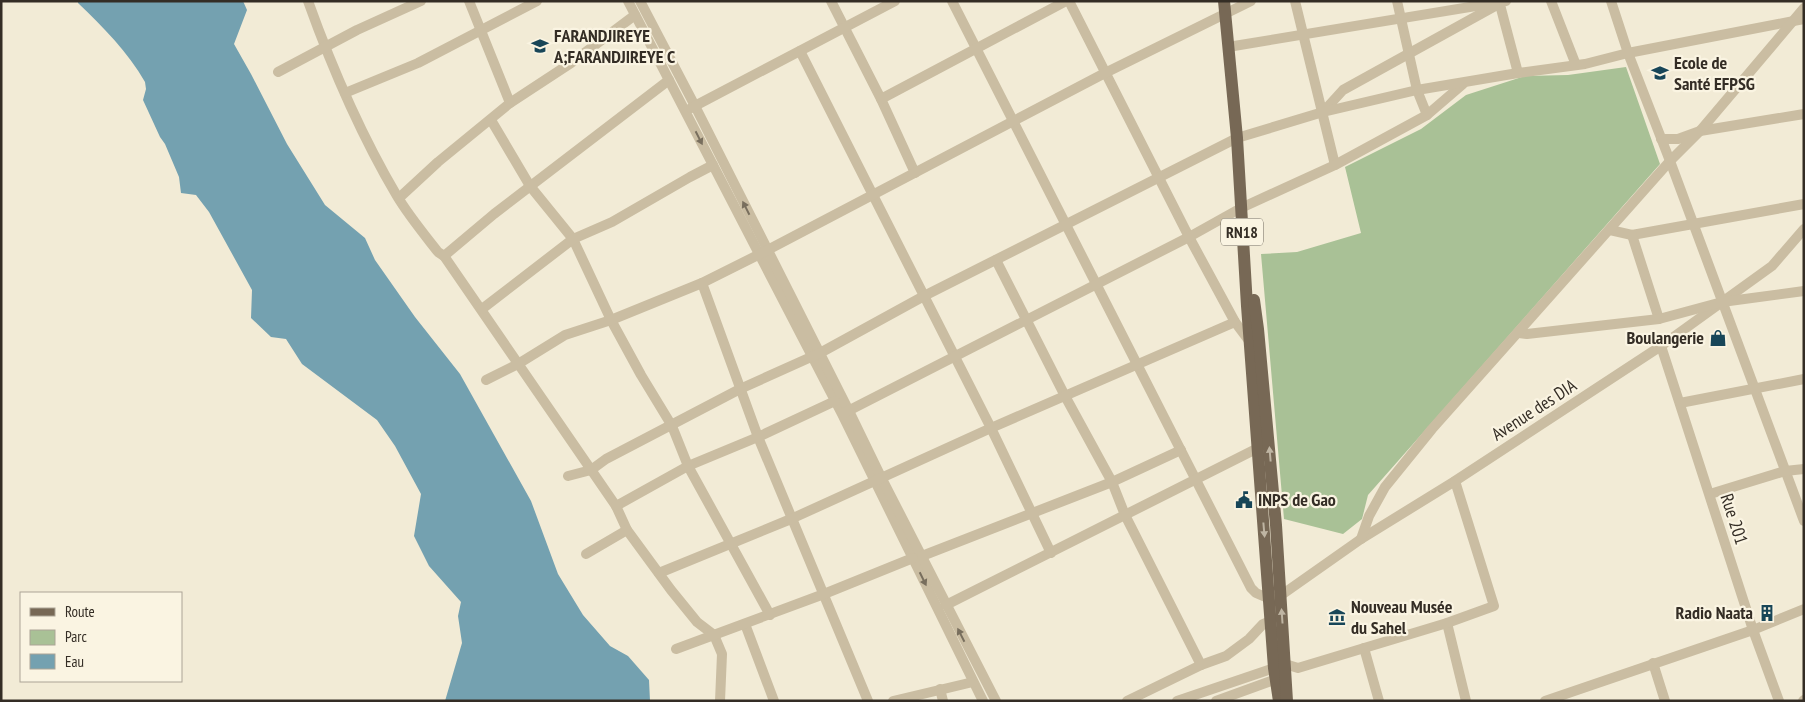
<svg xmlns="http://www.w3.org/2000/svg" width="1805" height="702" font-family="'PT Sans Narrow',sans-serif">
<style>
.green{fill:#a9c196}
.water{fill:#74a1b0}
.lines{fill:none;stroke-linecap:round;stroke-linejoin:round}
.minor{stroke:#cabda2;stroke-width:10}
.major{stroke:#776855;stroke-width:12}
.oneway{fill:#786e5d}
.oneway2{fill:#bfb5a3}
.labels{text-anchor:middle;stroke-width:4.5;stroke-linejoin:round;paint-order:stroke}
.shield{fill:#faf4e2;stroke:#6f695e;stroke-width:1}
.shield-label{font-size:16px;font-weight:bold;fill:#342d25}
.poi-label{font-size:18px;font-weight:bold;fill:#342d25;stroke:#faf4e2;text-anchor:start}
.street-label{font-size:18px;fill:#342d25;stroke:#faf4e2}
</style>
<rect width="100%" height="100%" fill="#f2ebd6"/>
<!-- green -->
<polygon class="green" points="1626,67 1660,164 1368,495 1362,519 1343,534 1284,519 1261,254 1297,252 1361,233 1345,167 1421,129 1466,95 1525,76 1568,75"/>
<!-- water -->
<path class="water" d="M78,1H243L247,10L234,44L251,74L287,144L325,205L365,238L375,260L415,317L460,374L531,501L558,574L583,615L610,646L628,656L649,680L650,701H445L462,643L458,616L461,602L429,566L414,536L421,494L395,446L377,420L302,364L286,339L271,337L251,318L252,290L209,212L196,195L181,193L179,177L165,144L160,137L143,100L146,89L145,82C128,52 103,27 78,3Z"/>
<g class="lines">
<!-- minor -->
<g class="minor">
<path d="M308,1C332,68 361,135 397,196C409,216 424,234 438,252L444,256L616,506L627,530L671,590L697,622L714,635L722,654L720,701"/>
<polyline points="469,1 510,103"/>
<polyline points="628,1 842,414 983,701"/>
<polyline points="640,1 695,106 849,411 881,477 996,701"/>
<polyline points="831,1 881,99 915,173"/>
<polyline points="952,1 1251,588 1256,593 1270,599 1280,596 1361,539 1455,481 1661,346 1772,266 1804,229"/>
<polyline points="1069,1 1189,237 1235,322 1250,342"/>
<polyline points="1295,1 1335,165"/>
<polyline points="1397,1 1417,90 1427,115"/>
<polyline points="1499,1 1518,73"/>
<polyline points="1551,1 1576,65"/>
<polyline points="1611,1 1628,53 1670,161 1804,521"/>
<polyline points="1228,47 1506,1"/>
<polyline points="800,51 991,428 1051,553"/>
<polyline points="278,72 357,30 421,1"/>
<polyline points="345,93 418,63 537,1"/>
<polyline points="881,99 1066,1"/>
<polyline points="691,108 895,1"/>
<polyline points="1323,112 1343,90 1495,6"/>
<polyline points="491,120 530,186 573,239 611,320 641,375 672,426 688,466 770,615"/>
<polyline points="1661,139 1678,139 1700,131 1804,114"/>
<polyline points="399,198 438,162 510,103 571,63 635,15"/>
<polyline points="1610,230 1632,235 1804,204"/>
<polyline points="1632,235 1659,319"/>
<polyline points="444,256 494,214 669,80"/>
<polyline points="996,260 1065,396 1112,482 1125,515 1201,665"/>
<polyline points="702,283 758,437 868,701"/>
<polyline points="482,309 573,239 612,222 690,177 713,165"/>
<polyline points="1519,333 1527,334 1659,319 1722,302 1804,291"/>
<polyline points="1661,346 1753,630 1779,701"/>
<polyline points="486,380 518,364 565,335 611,320 702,283 760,254 1105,73 1251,1"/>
<polyline points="1680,403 1804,379"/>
<polyline points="844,413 1189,237 1241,208 1335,165 1427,115 1463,84"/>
<polyline points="568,476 591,470 606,459 740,389 820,353 924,296 1237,138 1323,112 1417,90 1518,73 1585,64 1628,53 1804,19"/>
<polyline points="1710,494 1785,471 1804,469"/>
<polyline points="616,506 688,466 758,437 835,401"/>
<polyline points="1361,539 1369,516 1385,487 1432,429 1670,161 1700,131 1804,8"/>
<polyline points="586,554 627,530"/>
<polyline points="922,556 1112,482 1181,450"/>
<polyline points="659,573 791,519 991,428 1235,322"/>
<polyline points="946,605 1258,448"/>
<polyline points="1447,623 1466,701"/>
<polyline points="745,624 774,701"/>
<polyline points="1364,648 1379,701"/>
<polyline points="676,649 824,594 913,558"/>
<polyline points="1653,663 1665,701"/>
<polyline points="940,689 943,701"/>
<polyline points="893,701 973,682"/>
<polyline points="1127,701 1201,665 1226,656 1249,639 1263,624 1270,621"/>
<polyline points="1177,701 1274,668 1285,664 1298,668 1447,623 1494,606 1455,481"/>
<polyline points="1216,701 1282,677"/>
<polyline points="1545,701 1753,630 1804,609"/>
<polyline points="1803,701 1804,700"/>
</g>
<!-- major -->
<g class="major">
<polyline points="1224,1 1237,138 1247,306 1274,668 1279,701"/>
<polyline points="1254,300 1258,329 1276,525 1287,701"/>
</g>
</g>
<!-- one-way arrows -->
<defs><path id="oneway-solid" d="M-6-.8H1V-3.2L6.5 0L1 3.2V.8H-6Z" transform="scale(1.25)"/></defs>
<g class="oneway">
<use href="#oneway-solid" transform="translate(699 138) rotate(63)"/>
<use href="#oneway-solid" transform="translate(746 208) rotate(-117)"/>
<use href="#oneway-solid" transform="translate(923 579) rotate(64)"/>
<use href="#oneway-solid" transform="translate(961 635) rotate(-117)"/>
</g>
<g class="oneway2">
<use href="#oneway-solid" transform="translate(1270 454) rotate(-95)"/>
<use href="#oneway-solid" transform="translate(1264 530) rotate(85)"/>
<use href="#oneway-solid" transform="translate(1282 616) rotate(-94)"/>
</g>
<!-- icons -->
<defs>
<g id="school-bare" transform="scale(1.35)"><path d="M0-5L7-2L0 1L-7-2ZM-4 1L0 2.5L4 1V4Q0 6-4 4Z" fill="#184658" stroke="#faf4e2" stroke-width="2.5" paint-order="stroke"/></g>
<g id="shop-bare" transform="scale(1.35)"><path d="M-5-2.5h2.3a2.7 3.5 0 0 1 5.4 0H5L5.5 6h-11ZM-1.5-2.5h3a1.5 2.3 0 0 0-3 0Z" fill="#184658" stroke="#faf4e2" stroke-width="2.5" paint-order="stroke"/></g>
<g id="civic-bare" transform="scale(1.35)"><path d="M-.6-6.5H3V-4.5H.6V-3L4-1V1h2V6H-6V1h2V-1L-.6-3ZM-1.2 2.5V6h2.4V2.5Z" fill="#184658" stroke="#faf4e2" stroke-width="2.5" paint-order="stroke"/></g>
<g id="building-bare" transform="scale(1.35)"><path d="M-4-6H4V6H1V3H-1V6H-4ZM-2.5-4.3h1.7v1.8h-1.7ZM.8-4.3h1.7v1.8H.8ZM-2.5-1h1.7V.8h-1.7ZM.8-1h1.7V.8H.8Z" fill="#184658" stroke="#faf4e2" stroke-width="2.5" paint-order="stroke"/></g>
<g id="museum-bare" transform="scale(1.35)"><path d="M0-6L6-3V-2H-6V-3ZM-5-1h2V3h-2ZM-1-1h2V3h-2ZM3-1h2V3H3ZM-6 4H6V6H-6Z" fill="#184658" stroke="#faf4e2" stroke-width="2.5" paint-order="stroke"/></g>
</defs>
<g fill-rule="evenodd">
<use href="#school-bare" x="540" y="46"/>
<use href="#school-bare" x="1660" y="73"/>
<use href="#shop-bare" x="1718" y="338"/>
<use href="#civic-bare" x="1244" y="500"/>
<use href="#building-bare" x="1767" y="613"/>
<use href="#museum-bare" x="1337" y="617"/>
</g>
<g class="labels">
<!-- shield labels -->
<rect class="shield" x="1221" y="218.5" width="42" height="27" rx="4"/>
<g class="shield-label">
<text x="1242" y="238">RN18</text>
</g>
<!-- poi labels -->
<g class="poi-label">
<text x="554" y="42">FARANDJIREYE<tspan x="554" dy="21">A;FARANDJIREYE C</tspan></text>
<text x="1674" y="69">Ecole de<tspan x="1674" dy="21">Santé EFPSG</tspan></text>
<text x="1704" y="344" text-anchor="end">Boulangerie</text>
<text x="1258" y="506">INPS de Gao</text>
<text x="1351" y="613">Nouveau Musée<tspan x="1351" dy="21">du Sahel</tspan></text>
<text x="1753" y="619" text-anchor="end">Radio Naata</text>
</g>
<!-- street labels -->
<g class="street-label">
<text transform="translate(1534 410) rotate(-33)" y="6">Avenue des DIA</text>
<text transform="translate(1734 519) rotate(72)" y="6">Rue 201</text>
</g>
</g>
<!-- border -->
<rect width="1805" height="702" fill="none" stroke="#342d25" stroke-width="5"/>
<!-- legend -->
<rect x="20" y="592" width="162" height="90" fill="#faf4e2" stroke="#aba496"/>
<rect x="30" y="608" width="25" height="8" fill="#776855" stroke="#aba496"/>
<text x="65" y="617" font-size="15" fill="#342d25">Route</text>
<rect x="30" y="630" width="25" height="15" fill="#a9c196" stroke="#aba496"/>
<text x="65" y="642" font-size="15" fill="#342d25">Parc</text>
<rect x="30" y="654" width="25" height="15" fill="#74a1b0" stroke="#aba496"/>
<text x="65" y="667" font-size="15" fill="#342d25">Eau</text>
</svg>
